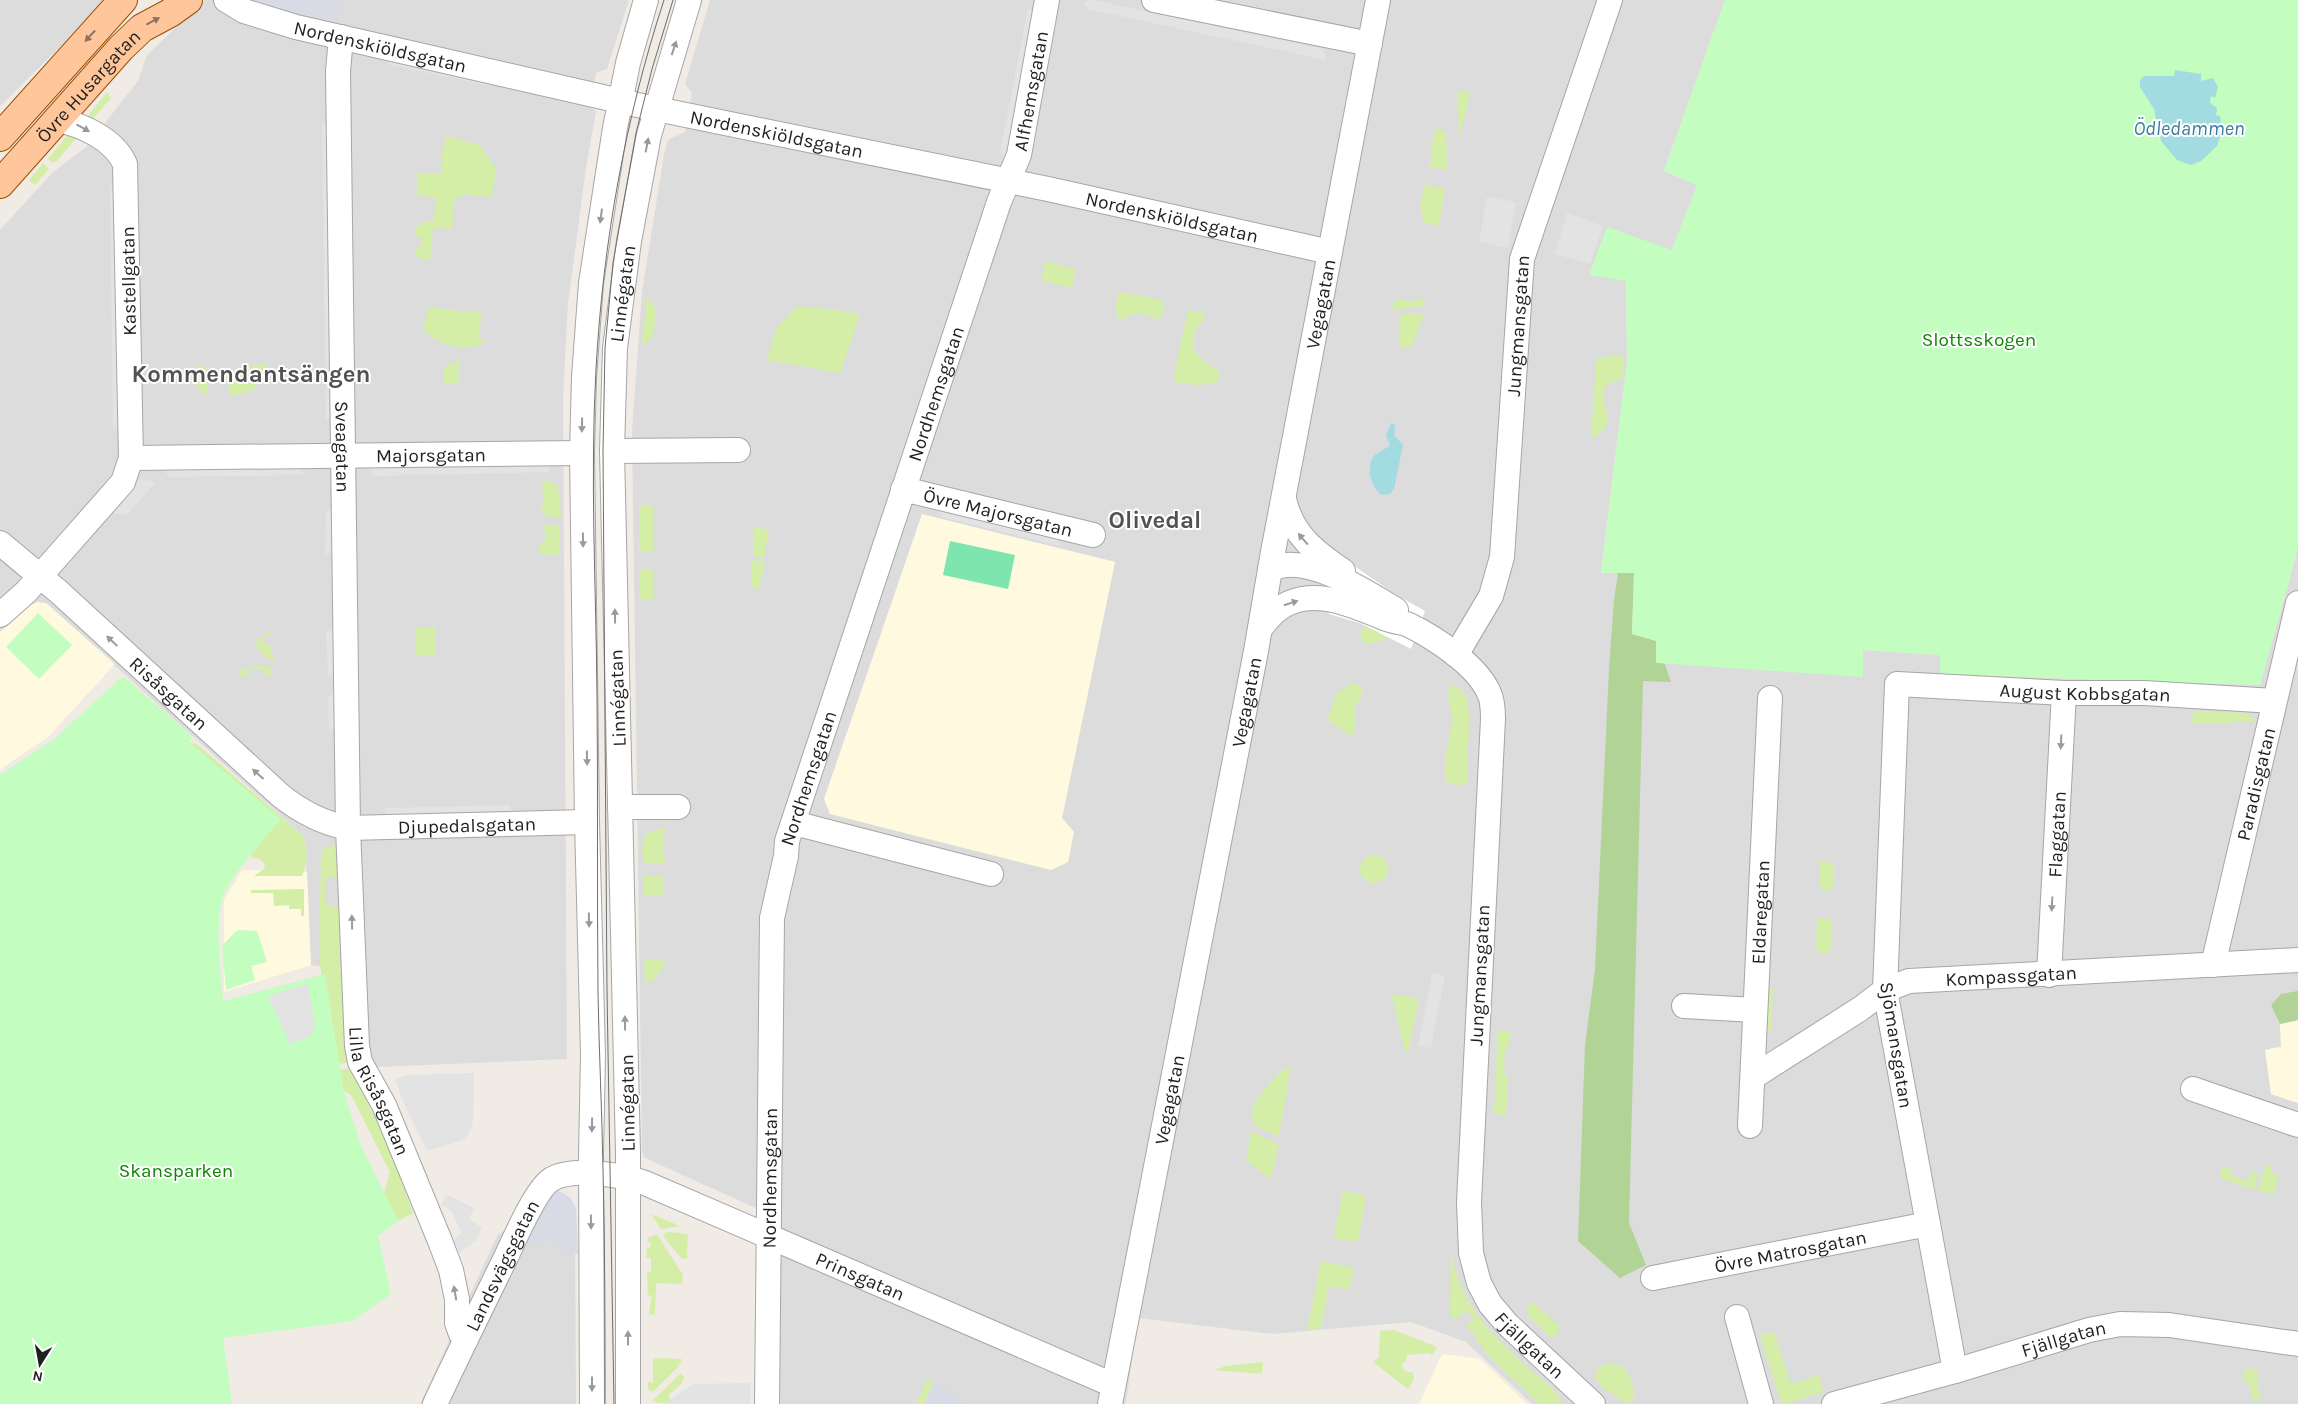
<svg xmlns="http://www.w3.org/2000/svg" width="2298" height="1404" font-family="Karla,sans-serif">
<style>
.residential{fill:#dddcdc;fill-rule:evenodd}
.education{fill:#fffadf}
.grass{fill:#d4eea7}
.forest{fill:#b1d396}
.park{fill:#c3fdbf}
.pitch{fill:#7de5ad}
.parking{fill:#e3e3e3}
.plaza{fill:#d8dbe6}
.water{fill:#a2dce1}
.pier{fill:#fff}
.lines{fill:none;stroke-linecap:round;stroke-linejoin:round}
.minor-casing{stroke:#a6a6a6;stroke-width:26}
.major-casing{stroke:#9a5000;stroke-width:30}
.minor{stroke:#fff;stroke-width:24}
.major{stroke:#ffc59b;stroke-width:28}
.tram{stroke:#6d6d6d;stroke-width:1}
.oneway{fill:#8f725d}
.oneway2{fill:#9a9a9a}
.labels{text-anchor:middle;stroke-width:4;stroke-linejoin:round;paint-order:stroke}
.street-label{font-size:19px;fill:#1f1f1f;stroke:#fff}
.park-label{font-size:19px;fill:#0d8604;stroke:#fff}
.water-label{font-size:20px;font-style:italic;fill:#3c7b9d;stroke:#fff}
.district-label{font-size:24px;font-weight:bold;fill:#525252;stroke:#fff}
</style>
<rect width="100%" height="100%" fill="#f0ebe4"/>
<!-- residential -->
<g class="residential">
<polygon points="0,0 103,0 68,39 0,106"/>
<polygon points="205,0 629,0 607,69 596,73 589,106 596,111 586,168 568,304 563,397 567,1059 351,1068 349,970 311,965 305,840 293,827 46,603 30,605 0,632 0,230 52,173 86,147 138,81 147,55"/>
<path d="M710,0H1725L1664,171L1697,185L1672,250L1590,275L1626,280L1627,362L1601,572L1634,573L1632,634L1863,676L1862,650L1941,655L1940,674L2260,685L2298,548V1020L2280,1024L2281,1047L2270,1048L2271,1094L2298,1103V1404H1532L1466,1342L1411,1322L1272,1334L1138,1318L1126,1404H759L760,1210L645,1158L642,1152L632,431L642,292L664,155L668,140L685,132L692,93L685,84ZM922,515L1115,562L1062,818L1074,832L1068,862L1051,870Z"/>
<polygon points="555,1220 575,1226 576,1404 420,1404 498,1234 519,1224"/>
</g>
<!-- education -->
<g class="education">
<polygon points="922,514 1115,562 1062,818 1074,832 1068,862 1051,870 830,814 824,799"/>
<polygon points="37,602 46,603 115,664 49,736 0,770 0,632 30,605"/>
<polygon points="242,870 307,872 311,965 224,992 224,900"/>
<polygon points="2298,1020 2298,1103 2271,1094 2265,1050 2281,1047 2280,1024"/>
<polygon points="1442,1354 1480,1359 1527,1404 1419,1404"/>
</g>
<!-- grass -->
<g class="grass">
<polygon points="1461,90 1470,93 1460,137 1457,93"/>
<polygon points="107,92 111,98 92,120 87,117"/>
<polygon points="1436,128 1446,132 1447,169 1430,168 1433,135"/>
<polygon points="70,132 78,136 57,161 52,163 48,159"/>
<polygon points="446,136 480,145 496,169 492,197 464,194 463,197 455,197 452,229 433,228 430,260 418,258 415,253 417,247 422,247 422,237 415,236 415,226 421,226 421,221 433,222 436,197 415,196 417,194 417,173 442,173 442,151"/>
<polygon points="43,163 49,169 35,185 29,180"/>
<polygon points="1425,184 1445,189 1439,226 1424,223 1420,206"/>
<polygon points="1045,261 1075,269 1072,288 1041,280"/>
<path d="M1119,292L1160,300L1164,302V313L1158,319C1142,315 1141,308 1124,319L1118,318L1115,307Z"/>
<polygon points="647,296 656,310 653,336 644,345 642,342"/>
<polygon points="1418,298 1425,299 1424,306 1391,310 1396,299 1417,302"/>
<polygon points="798,306 846,311 860,315 840,373 767,360 777,327"/>
<path d="M427,307L482,313L478,338L486,340C477,350 453,348 441,342C434,339 427,333 422,328L427,316Z"/>
<path d="M1188,310L1205,313C1205,321 1199,323 1196,330C1187,358 1204,358 1220,373L1218,381C1203,387 1188,385 1173,381Z"/>
<polygon points="1414,313 1423,314 1423,317 1411,347 1404,349 1399,343 1399,315"/>
<path d="M1616,355L1624,357L1622,380C1590,384 1609,406 1608,422C1608,428 1595,436 1591,439L1596,359Z"/>
<polygon points="456,360 459,360 458,384 443,382 444,368 449,364 455,365"/>
<path d="M264,363L266,364C258,387 257,394 230,395V377H211L208,380L207,394L198,389V366L206,367L207,372H236L239,369Z"/>
<polygon points="542,481 552,482 558,487 561,515 559,518 544,515 542,512 543,498"/>
<polygon points="639,505 653,506 653,552 639,552"/>
<polygon points="543,525 560,525 560,555 540,554 540,545 547,537"/>
<polygon points="754,527 769,530 764,558 753,556"/>
<polygon points="752,560 765,562 759,589 753,588 752,586"/>
<polygon points="640,569 653,570 653,599 639,599"/>
<polygon points="1364,626 1389,638 1372,644 1362,642 1360,635"/>
<rect x="416" y="627" width="20" height="28"/>
<polygon points="270,632 273,633 273,636 265,636 261,641 272,648 273,663 255,646 259,638"/>
<polygon points="262,665 271,668 273,674 265,676 263,670 248,670 249,676 243,677 236,671"/>
<polygon points="1354,683 1359,685 1363,693 1354,708 1356,728 1351,736 1330,722 1328,717 1338,692"/>
<path d="M1451,686C1477,685 1468,741 1467,757C1467,766 1468,775 1468,784L1456,785L1445,781L1446,757L1452,719L1448,696Z"/>
<polygon points="2193,711 2246,713 2253,718 2254,722 2231,721 2230,724 2192,723"/>
<path d="M188,735L192,738L188,742L198,745L302,835C309,847 308,863 302,876H254L264,869L265,864L259,859L252,858L247,843L182,742Z"/>
<path d="M665,828C665,836 662,843 663,851C663,855 665,859 666,864H644L642,852L645,835L652,831Z"/>
<polygon points="332,845 338,851 339,877 325,877 325,901 327,904 339,909 340,970 345,984 349,1063 332,1064 319,954 321,850"/>
<circle cx="1374" cy="869" r="14"/>
<polygon points="1820,861 1834,864 1834,885 1828,891 1823,890 1819,886"/>
<polygon points="643,875 664,875 662,878 664,896 644,896"/>
<polygon points="304,889 304,916 301,916 301,909 289,909 289,905 274,906 273,893 251,893 251,890"/>
<polygon points="1817,918 1832,919 1831,947 1828,953 1823,954 1816,950"/>
<polygon points="644,959 663,959 663,968 651,982 645,982"/>
<polygon points="1767,986 1773,987 1771,1030 1768,1032 1766,1029"/>
<polygon points="1392,994 1419,999 1408,1053 1405,1052"/>
<polygon points="1498,1030 1511,1032 1509,1046 1505,1048 1504,1074 1508,1075 1506,1115 1494,1114"/>
<path d="M1286,1067H1291L1279,1136C1273,1133 1262,1131 1257,1126C1239,1110 1275,1078 1286,1067Z"/>
<polygon points="349,1069 366,1099 390,1150 413,1213 398,1221 384,1193 390,1172 351,1095 309,1070"/>
<polygon points="1251,1131 1279,1145 1271,1179 1246,1161"/>
<polygon points="2266,1164 2272,1167 2271,1173 2278,1175 2275,1194 2257,1191"/>
<polygon points="2223,1165 2233,1171 2231,1176 2249,1181 2251,1172 2258,1173 2254,1190 2220,1178"/>
<polygon points="1343,1191 1366,1196 1358,1242 1334,1238"/>
<polygon points="651,1214 680,1226 661,1229"/>
<polygon points="671,1232 688,1234 687,1259 681,1258 663,1236 665,1233"/>
<polygon points="657,1234 683,1275 682,1284 656,1283 655,1315 649,1314 652,1296 648,1295 647,1273 651,1272 651,1258 646,1258 647,1248 650,1248 651,1243 647,1242 648,1238"/>
<path d="M1451,1253C1463,1318 1509,1350 1556,1392L1562,1404H1540L1486,1354L1483,1347L1476,1340V1335L1466,1327L1474,1319L1466,1311L1456,1319L1450,1316Z"/>
<polygon points="1321,1261 1354,1268 1349,1290 1329,1286 1321,1328 1307,1330"/>
<polygon points="1533,1302 1561,1328 1553,1337 1550,1337 1528,1316 1528,1307"/>
<polygon points="1394,1330 1437,1347 1432,1355 1429,1353 1407,1355 1406,1361 1401,1364 1405,1371 1413,1373 1414,1379 1408,1389 1373,1362 1379,1357 1380,1331"/>
<polygon points="1774,1332 1791,1384 1819,1375 1823,1392 1785,1404 1780,1400 1760,1335"/>
<polygon points="653,1358 682,1359 678,1367 653,1392 648,1389 648,1382 653,1382"/>
<polygon points="1263,1362 1262,1374 1214,1370 1226,1366"/>
<path d="M1607,1363C1632,1365 1630,1377 1635,1398L1626,1404L1601,1386L1595,1377L1598,1368Z"/>
<polygon points="2246,1368 2258,1370 2257,1383 2261,1399 2253,1401 2247,1380 2244,1381 2242,1374 2245,1374"/>
<polygon points="681,1373 684,1377 682,1383 669,1395 670,1402 659,1403 652,1401"/>
<polygon points="927,1379 934,1382 924,1404 916,1404"/>
</g>
<!-- forest -->
<g class="forest">
<polygon points="1618,573 1634,573 1632,634 1657,641 1671,682 1643,681 1629,1223 1646,1265 1620,1278 1578,1241 1585,1045 1595,969 1609,669 1614,600"/>
<polygon points="2298,991 2298,1020 2280,1024 2271,1005 2281,994"/>
</g>
<!-- park -->
<g class="park">
<polygon points="1725,0 2298,0 2298,548 2260,685 1940,674 1940,655 1863,650 1863,677 1656,663 1656,641 1632,634 1634,573 1601,573 1627,362 1626,281 1589,275 1607,227 1672,250 1697,185 1664,171"/>
<polygon points="38,613 72,645 39,679 6,647"/>
<path d="M123,676L192,736L189,742L281,819C265,839 227,878 222,901C215,927 221,974 223,1001L325,974L344,1092L360,1143L398,1221L378,1236L391,1294L352,1321L223,1338L232,1404H0V775L53,740Z"/>
<polygon points="237,930 257,931 267,962 251,966 255,980 226,990 222,946"/>
</g>
<!-- pitch -->
<polygon class="pitch" points="950,541 1015,555 1008,589 943,575"/>
<!-- parking -->
<g class="parking">
<polygon points="1093,0 1323,49 1326,60 1087,9 1084,2"/>
<polygon points="1028,8 1039,17 1010,161 1000,152"/>
<polygon points="389,58 492,80 490,86 388,64"/>
<polygon points="333,119 337,413 326,420 322,123"/>
<polygon points="122,176 123,422 113,429 110,186"/>
<polygon points="1487,197 1516,202 1508,248 1479,242"/>
<polygon points="1567,213 1603,226 1590,264 1555,254"/>
<polygon points="549,458 550,472 372,476 371,461"/>
<polygon points="295,462 305,475 169,477 160,463"/>
<polygon points="139,479 156,482 126,516 110,512"/>
<polygon points="933,501 1053,530 1061,546 941,517"/>
<polygon points="338,503 338,548 325,556 326,512"/>
<polygon points="340,625 341,668 328,677 326,633"/>
<polygon points="337,692 341,722 329,732 328,697"/>
<polygon points="509,805 516,820 391,822 384,808"/>
<polygon points="1432,973 1445,976 1431,1048 1418,1046"/>
<polygon points="308,984 315,1024 312,1034 303,1040 290,1044 268,996"/>
<polygon points="474,1073 473,1121 469,1134 463,1140 427,1151 404,1104 395,1079 406,1075"/>
<polygon points="446,1194 474,1208 469,1219 482,1228 476,1241 459,1253 453,1240 461,1233 452,1211 441,1205"/>
<polygon points="751,1383 750,1404 664,1404 693,1384"/>
</g>
<!-- plaza -->
<g class="plaza">
<polygon points="245,0 339,0 338,22 263,4"/>
<polygon points="557,1190 570,1197 576,1208 578,1254 567,1254 558,1244 552,1242 547,1241 536,1245 526,1243 548,1200"/>
<polygon points="934,1382 949,1388 947,1394 968,1404 924,1404"/>
</g>
<!-- water -->
<g class="water">
<polygon points="2175,70 2201,74 2201,81 2213,78 2218,87 2215,98 2212,96 2210,99 2210,103 2217,108 2216,115 2220,116 2222,130 2217,146 2201,161 2191,165 2177,160 2161,141 2154,109 2140,87 2140,80 2144,76 2174,76"/>
<path d="M1391,423L1395,425L1394,435L1403,445L1394,489L1390,494L1382,495C1371,488 1366,469 1373,457C1377,452 1385,450 1390,445L1386,435Z"/>
</g>
<!-- pier -->
<polygon class="pier" points="1343,558 1393,593 1425,611 1411,649 1360,623 1329,614 1333,581"/>
<g class="lines">
<!-- minor casing -->
<g class="minor-casing">
<g id="minor">
<path id="s1" d="M226,0L244,11L296,27L642,106L1048,189L1330,252"/>
<polyline points="1154,0 1370,44"/>
<path id="s2" d="M341,37L338,71L348,828L357,1046L360,1062L384,1105L440,1241L451,1270L457,1299V1323L461,1334L466,1339"/>
<polyline points="612,451 738,450"/>
<path id="s3" d="M131,458L582,453"/>
<path id="s4" d="M903,489L1093,535"/>
<path d="M1284,499C1292,535 1315,552 1343,571"/>
<path id="s5" d="M0,543L59,592L280,795C301,812 322,823 348,828L587,822"/>
<path d="M1270,570C1303,550 1367,592 1396,610"/>
<path d="M0,615L26,592L123,482L131,458L125,164C114,139 82,125 56,119"/>
<path id="s6" d="M1260,629C1272,613 1282,603 1302,599C1331,594 1361,609 1387,619C1394,622 1402,622 1409,625C1435,638 1477,665 1489,693C1493,701 1493,711 1493,719L1469,1202L1471,1253L1479,1283L1490,1304L1507,1324L1593,1404"/>
<path id="s7" d="M1456,655L1491,596L1502,557L1522,259L1610,0"/>
<polyline points="620,807 678,807"/>
<polyline points="794,823 991,874"/>
<path id="s8" d="M2213,965L2298,603"/>
<path id="s9" d="M2049,975L2064,693"/>
<polyline points="1684,1006 1755,1010"/>
<path id="s10" d="M1753,1077L1860,1009L1885,990L1909,981L2298,960"/>
<polyline points="2193,1089 2298,1125"/>
<path id="s11" d="M1750,1126L1770,698"/>
<path id="s12" d="M1653,1278L1928,1224"/>
<polyline points="1737,1317 1761,1404"/>
<path id="s13" d="M1955,1371L1885,990L1897,684L2064,693H2144L2274,701"/>
<path id="s14" d="M435,1404C458,1355 482,1306 506,1257C514,1240 537,1187 552,1179C573,1167 623,1175 645,1183L1113,1385"/>
<polyline points="592,1404 591,1154 593,1055 587,822 582,453 584,377 591,283 615,128 628,63 646,0"/>
<path id="s15" d="M628,1404V1153L612,451L615,348L629,241L649,135L689,0"/>
<path id="s16" d="M767,1404L772,918L786,856L787,841L999,202L1019,155L1047,0"/>
<path id="s17" d="M1110,1404L1256,651L1273,552L1378,0"/>
<path id="s18" d="M1834,1404L1955,1371L2089,1330L2120,1324L2169,1325L2298,1344"/>
</g>
</g>
<!-- major casing -->
<g class="major-casing">
<g id="major">
<polyline points="0,137 123,0"/>
<path id="s19" d="M0,184L121,48L142,28L170,13L188,0"/>
</g>
</g>
<!-- minor -->
<use href="#minor" class="minor"/>
<!-- major -->
<use href="#major" class="major"/>
<!-- tram -->
<g class="tram">
<path d="M605,1404C605,1326 605,1248 603,1170C602,1111 599,1052 598,993C597,893 598,794 597,695C596,586 590,477 596,369C603,243 625,119 664,0"/>
<polyline points="614,1404 607,991 603,450 605,348 613,263 636,133 652,69 673,0"/>
</g>
</g>
<!-- one-way arrows -->
<defs><path id="oneway-solid" d="M-6-.8H1V-3.2L6.5 0L1 3.2V.8H-6Z" transform="scale(1.25)"/></defs>
<g class="oneway">
<use href="#oneway-solid" transform="translate(153 21) rotate(-28)"/>
<use href="#oneway-solid" transform="translate(90 36) rotate(133)"/>
</g>
<g class="oneway2">
<use href="#oneway-solid" transform="translate(674 48) rotate(-72)"/>
<use href="#oneway-solid" transform="translate(83 128) rotate(29)"/>
<use href="#oneway-solid" transform="translate(647 145) rotate(-79)"/>
<use href="#oneway-solid" transform="translate(601 216) rotate(98)"/>
<use href="#oneway-solid" transform="translate(582 425) rotate(91)"/>
<use href="#oneway-solid" transform="translate(1303 539) rotate(-131)"/>
<use href="#oneway-solid" transform="translate(583 540) rotate(89)"/>
<use href="#oneway-solid" transform="translate(1291 603) rotate(-18)"/>
<use href="#oneway-solid" transform="translate(615 616) rotate(-91)"/>
<use href="#oneway-solid" transform="translate(112 641) rotate(-137)"/>
<use href="#oneway-solid" transform="translate(2061 742) rotate(93)"/>
<use href="#oneway-solid" transform="translate(587 758) rotate(89)"/>
<use href="#oneway-solid" transform="translate(258 774) rotate(-138)"/>
<use href="#oneway-solid" transform="translate(2052 904) rotate(93)"/>
<use href="#oneway-solid" transform="translate(589 920) rotate(89)"/>
<use href="#oneway-solid" transform="translate(352 922) rotate(-91)"/>
<use href="#oneway-solid" transform="translate(625 1023) rotate(-91)"/>
<use href="#oneway-solid" transform="translate(592 1125) rotate(91)"/>
<use href="#oneway-solid" transform="translate(591 1222) rotate(89)"/>
<use href="#oneway-solid" transform="translate(455 1293) rotate(-100)"/>
<use href="#oneway-solid" transform="translate(628 1338) rotate(-90)"/>
<use href="#oneway-solid" transform="translate(592 1384) rotate(90)"/>
</g>
<g class="labels">
<!-- street labels -->
<g class="street-label">
<text dy="7" stroke="none"><textPath href="#s1" startOffset="162">Nordenskiöldsgatan</textPath></text>
<text dy="7" stroke="none"><textPath href="#s19" startOffset="132">Övre Husargatan</textPath></text>
<text dy="7" stroke="none"><textPath href="#s16" startOffset="1354">Alfhemsgatan</textPath></text>
<text dy="7" stroke="none"><textPath href="#s1" startOffset="568">Nordenskiöldsgatan</textPath></text>
<text dy="7" stroke="none"><textPath href="#s1" startOffset="972">Nordenskiöldsgatan</textPath></text>
<text transform="translate(128 281) rotate(-91)" y="7">Kastellgatan</text>
<text dy="7" stroke="none"><textPath href="#s15" startOffset="1111">Linnégatan</textPath></text>
<text dy="7" stroke="none"><textPath href="#s17" startOffset="1120">Vegagatan</textPath></text>
<text dy="7" stroke="none"><textPath href="#s7" startOffset="341">Jungmansgatan</textPath></text>
<text dy="7" stroke="none"><textPath href="#s16" startOffset="1036">Nordhemsgatan</textPath></text>
<text dy="7" stroke="none"><textPath href="#s2" startOffset="410">Sveagatan</textPath></text>
<text dy="7" stroke="none"><textPath href="#s3" startOffset="300">Majorsgatan</textPath></text>
<text dy="7" stroke="none"><textPath href="#s4" startOffset="98">Övre Majorsgatan</textPath></text>
<text dy="7" stroke="none"><textPath href="#s13" startOffset="882">August Kobbsgatan</textPath></text>
<text dy="7" stroke="none"><textPath href="#s5" startOffset="226">Risåsgatan</textPath></text>
<text transform="translate(617 698) rotate(-92)" y="7">Linnégatan</text>
<text dy="7" stroke="none"><textPath href="#s17" startOffset="715">Vegagatan</textPath></text>
<text dy="7" stroke="none"><textPath href="#s16" startOffset="631">Nordhemsgatan</textPath></text>
<text dy="7" stroke="none"><textPath href="#s8" startOffset="186">Paradisgatan</textPath></text>
<text dy="7" stroke="none"><textPath href="#s5" startOffset="572">Djupedalsgatan</textPath></text>
<text dy="7" stroke="none"><textPath href="#s9" startOffset="141">Flaggatan</textPath></text>
<text dy="7" stroke="none"><textPath href="#s11" startOffset="214">Eldaregatan</textPath></text>
<text transform="translate(1479 975) rotate(-87)" y="7">Jungmansgatan</text>
<text dy="7" stroke="none"><textPath href="#s10" startOffset="286">Kompassgatan</textPath></text>
<text transform="translate(1897 1045) rotate(81)" y="7">Sjömansgatan</text>
<text dy="7" stroke="none"><textPath href="#s2" startOffset="1059">Lilla Risåsgatan</textPath></text>
<text dy="7" stroke="none"><textPath href="#s17" startOffset="310">Vegagatan</textPath></text>
<text transform="translate(627 1103) rotate(-91)" y="7">Linnégatan</text>
<text dy="7" stroke="none"><textPath href="#s16" startOffset="226">Nordhemsgatan</textPath></text>
<text dy="7" stroke="none"><textPath href="#s12" startOffset="140">Övre Matrosgatan</textPath></text>
<text dy="7" stroke="none"><textPath href="#s14" startOffset="154">Landsvägsgatan</textPath></text>
<text dy="7" stroke="none"><textPath href="#s14" startOffset="584">Prinsgatan</textPath></text>
<text dy="7" stroke="none"><textPath href="#s18" startOffset="239">Fjällgatan</textPath></text>
<text dy="7" stroke="none"><textPath href="#s6" startOffset="944">Fjällgatan</textPath></text>
</g>
<!-- park labels -->
<g class="park-label">
<text x="1979" y="346">Slottsskogen</text>
<text x="176" y="1177">Skansparken</text>
</g>
<!-- water labels -->
<g class="water-label">
<text x="2189" y="135">Ödledammen</text>
</g>
<!-- district labels -->
<g class="district-label">
<text x="251" y="382">Kommendantsängen</text>
<text x="1155" y="528">Olivedal</text>
</g>
</g>
<!-- north arrow -->
<g transform="translate(40 1364) rotate(191)" stroke="#ffffff" stroke-width="4" paint-order="stroke">
<path d="M0-4L9 19L0 12L-9 19Z" fill="#1f1f1f"/>
<text y="-8" font-size="14" font-weight="bold" text-anchor="middle" fill="#1f1f1f">N</text>
</g>
</svg>
